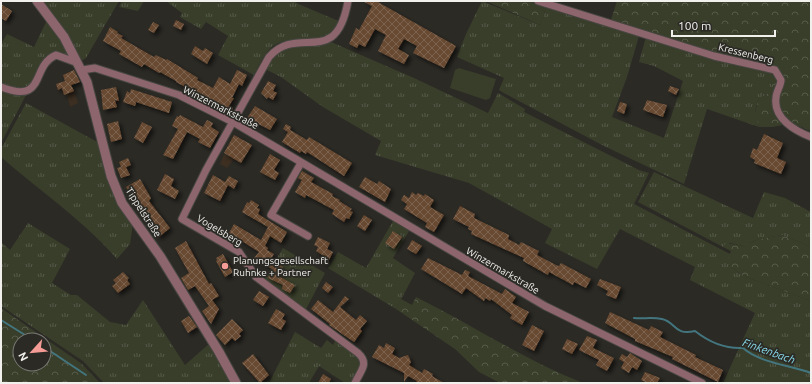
<svg xmlns="http://www.w3.org/2000/svg" width="812" height="384" font-family="Ubuntu,sans-serif">
<style>
.industrial{fill:#3c2e21}
.grass{fill:url(#grass-tufts)}
.forest{fill:url(#forest-crowns);fill-rule:evenodd}
.green{fill:#393e2a}
.lines{fill:none;stroke-linecap:round;stroke-linejoin:round}
.stream{stroke:#43757f;stroke-width:2}
.building{fill:url(#building-cross-hatch);filter:url(#shadow)}
.minor-casing{stroke:#474641;stroke-width:9}
.tertiary-casing{stroke:#474641;stroke-width:11}
.minor{stroke:#8d656c;stroke-width:7}
.tertiary{stroke:#8d656c;stroke-width:9}
.poi-dot{fill:#f59c96;stroke:#2b2a25;stroke-width:1.5}
.labels{text-anchor:middle;stroke-width:3.5;stroke-linejoin:round;paint-order:stroke}
.street-label{font-size:10px;fill:#f1f0ed;stroke:#2b2a25}
.poi-label{font-size:10px;fill:#f1f0ed;stroke:#2b2a25;text-anchor:start}
.water-label{font-size:11px;font-style:italic;fill:#89dff0;stroke:#2b2a25}
</style>
<defs>
<pattern id="grass-tufts" width="24" height="20" patternUnits="userSpaceOnUse"><rect width="24" height="20" fill="#393e2a"/><path d="M3 7l-1-3M5 7V3M7 7l1-3M15 17l-1-3M17 17v-4M19 17l1-3" fill="none" stroke="#565a49"/></pattern>
<pattern id="forest-crowns" width="20" height="18" patternUnits="userSpaceOnUse"><rect width="20" height="18" fill="#393e2a"/><path d="M2 6a3 3 0 1 1 6 0M12 15a3 3 0 1 1 6 0" fill="none" stroke="#565a49"/></pattern>
<pattern id="building-cross-hatch" width="8" height="8" patternUnits="userSpaceOnUse"><rect width="8" height="8" fill="#674830"/><path d="M0 0l8 8M0 8l8-8" fill="none" stroke="#7d634e"/></pattern>
<filter id="shadow"><feDropShadow dx="3" dy="3" stdDeviation="2" flood-color="#0009"/></filter>
</defs>
<rect width="100%" height="100%" fill="#2b2a25"/>
<!-- industrial -->
<g class="industrial">
<polygon points="74,91 78,103 70,107 67,94"/>
<polygon points="224,154 234,159 227,168 220,164"/>
</g>
<!-- grass -->
<g class="grass">
<polygon points="42,1 119,1 86,58 83,60 80,59"/>
<polygon points="122,1 144,1 138,11 119,7"/>
<path d="M166,1H297L296,3L341,22C322,53 295,31 273,46C264,53 259,66 254,75L218,55L228,36L206,22L201,29L180,17L182,13Z"/>
<polygon points="482,1 540,25 545,12 542,10 543,5 559,12 639,36 627,77 612,117 664,138 683,81 654,66 639,62 646,37 771,70 771,93 759,98 755,111 759,127 707,109 684,184 604,146 502,92 499,90 504,78 457,57 466,34"/>
<polygon points="48,18 72,59 57,53 31,86 19,90 1,85 1,44 7,34 34,47"/>
<path d="M331,42L414,78L488,113L498,93L525,109L524,112L639,170L649,173L634,204L730,254L729,265L743,276L811,301V383H723L755,313L690,280L695,267L620,229L597,269L545,243L552,229L469,183L375,155L381,141L323,107L281,77L265,69C281,40 303,49 331,42Z"/>
<polygon points="1,89 26,95 1,143"/>
<path d="M26,103L101,144L133,223L130,244L117,259C83,220 40,191 1,157V149Z"/>
<polygon points="654,172 753,218 764,192 785,198 811,212 811,247 782,235 759,239 743,246 730,243 723,247 638,202"/>
<polygon points="393,221 409,231 393,258 415,273 396,309 328,268 338,252 366,268"/>
<polygon points="28,223 70,249 52,283 71,295 77,295 110,322 126,325 143,300 185,365 210,343 233,383 104,383 83,361 1,306 1,242 10,250"/>
<polygon points="283,248 325,273 305,311 263,281"/>
<polygon points="295,332 321,348 327,340 333,345 336,339 359,356 361,366 353,383 345,383 319,366 309,383 269,383"/>
</g>
<!-- forest -->
<g class="forest">
<polygon points="489,1 534,1 543,5 542,10 545,12 540,25 488,2"/>
<polygon points="617,1 811,1 811,131 791,123 773,127 759,127 755,112 759,98 771,92 771,67 714,54 610,23"/>
<polygon points="782,235 811,247 811,301 743,276 729,265 728,258 731,251 723,247 726,243 743,246 759,239"/>
<path d="M416,297C472,325 525,360 583,383H500L479,372L455,349L396,309L401,299L412,305Z"/>
<path d="M1,308L82,364L100,383H1ZM20,340H44V364H20Z"/>
</g>
<!-- green -->
<polygon class="green" points="459,68 496,79 490,98 486,100 450,88 455,70"/>
<g class="lines">
<!-- stream -->
<g class="stream">
<path d="M634,318C643,319 652,317 662,319C676,322 674,336 695,331C709,342 724,349 743,348C760,363 790,365 811,373"/>
<polyline points="1,320 33,340"/>
<polyline points="44,347 86,375"/>
</g>
</g>
<!-- building -->
<g class="building">
<polygon points="362,1 376,1 456,46 444,68 413,53 417,46 404,39 398,49 409,55 404,64 378,51 386,35 375,29 365,47 359,44 357,48 349,44 356,28 359,30 372,6"/>
<polygon points="1,4 12,11 6,21 1,18"/>
<polygon points="176,20 184,24 181,30 173,26"/>
<polygon points="153,22 159,25 154,33 148,30"/>
<polygon points="110,27 118,32 117,33 123,36 121,38 154,57 156,55 166,60 167,59 198,78 197,80 213,88 219,77 230,84 237,70 247,75 242,86 239,84 232,98 234,98 229,106 233,108 230,115 213,107 215,103 176,82 176,81 160,72 159,73 144,64 142,67 119,54 121,51 103,41"/>
<polygon points="195,46 203,51 205,48 213,53 207,64 191,54"/>
<polygon points="74,70 80,82 71,85 74,91 64,95 62,88 58,90 56,84 65,81 63,75"/>
<polygon points="268,81 276,85 273,91 277,93 273,100 268,97 267,99 261,93"/>
<polygon points="670,86 679,89 676,95 668,91"/>
<polygon points="116,87 119,101 115,100 117,107 103,110 101,90"/>
<polygon points="131,89 172,102 169,113 136,102 135,106 123,102 127,91 130,93"/>
<polygon points="647,100 667,105 663,117 643,110"/>
<polygon points="620,102 627,104 624,114 617,111"/>
<polygon points="255,106 277,119 270,130 247,118"/>
<polygon points="180,115 203,127 207,120 213,123 211,127 219,132 210,148 198,142 200,139 187,132 173,159 163,155 178,129 172,126 177,116 179,117"/>
<polygon points="118,121 122,139 111,142 107,124"/>
<polygon points="142,122 152,127 143,143 134,138"/>
<polygon points="286,124 291,127 290,130 307,140 309,137 352,163 344,176 307,152 306,154 301,151 300,153 282,142 288,132 283,129"/>
<polygon points="764,134 783,143 777,158 786,162 781,174 754,163 755,160 750,157 753,148 757,150"/>
<polygon points="234,135 252,145 241,163 224,153"/>
<polygon points="270,154 280,160 274,170 279,173 275,180 260,172"/>
<polygon points="128,158 131,165 126,167 130,175 121,178 117,168 121,167 119,162"/>
<polygon points="302,171 314,178 311,182 333,194 332,196 340,200 339,201 352,209 350,211 353,212 349,219 346,218 344,222 332,214 334,210 306,195 305,198 295,192 302,180 298,178"/>
<polygon points="165,174 174,179 171,186 179,191 175,199 157,190"/>
<polygon points="213,175 225,182 229,176 238,181 234,189 228,185 220,201 204,193"/>
<polygon points="365,177 377,184 379,181 391,189 385,202 359,187"/>
<polygon points="140,179 151,198 149,201 170,228 159,237 150,227 153,225 139,209 126,187"/>
<polygon points="412,192 416,195 418,193 424,196 425,194 434,200 430,207 444,215 434,232 425,227 427,223 404,209 407,204 401,200 404,195 409,198"/>
<polygon points="251,200 259,205 257,208 260,209 258,214 287,232 281,243 270,236 265,246 268,248 267,250 274,254 270,260 283,267 278,276 295,285 290,293 282,289 283,285 268,278 272,269 254,258 259,252 229,233 234,224 261,240 268,227 242,212 247,202 249,203"/>
<polygon points="460,206 475,214 474,218 509,235 508,239 519,245 521,242 539,251 537,255 556,265 559,266 561,263 591,279 586,288 574,282 573,285 549,272 548,275 523,261 524,258 471,234 472,231 468,229 469,227 453,219"/>
<polygon points="364,215 372,220 365,231 357,226"/>
<polygon points="393,231 402,237 394,249 385,243"/>
<polygon points="318,237 330,243 327,249 333,252 327,264 321,261 324,256 316,251 318,247 314,245"/>
<polygon points="412,240 422,246 416,254 407,249"/>
<polygon points="186,241 209,284 211,283 219,296 212,300 219,309 211,324 202,311 209,306 195,286 188,290 181,278 189,273 175,248"/>
<polygon points="223,254 233,272 225,277 216,261 217,260 216,258"/>
<polygon points="428,258 462,275 465,270 470,272 468,276 502,294 505,289 516,297 512,303 529,312 522,325 510,318 512,315 491,299 490,301 485,298 484,301 466,288 462,294 421,269"/>
<polygon points="123,272 129,278 127,280 130,284 118,293 112,286 116,283 113,280"/>
<polygon points="600,279 621,287 616,299 606,295 608,291 597,285"/>
<polygon points="326,282 333,287 328,293 322,288"/>
<polygon points="259,291 269,297 263,306 253,300"/>
<polygon points="345,296 349,299 340,307 356,320 360,315 367,321 360,329 362,331 354,342 329,325 330,324 311,309 318,300 333,312"/>
<polygon points="276,309 285,314 282,319 286,321 281,330 268,323"/>
<polygon points="610,312 649,330 651,326 663,332 660,337 696,355 695,357 723,370 718,382 672,359 673,357 635,341 635,339 605,323"/>
<polygon points="189,316 197,327 188,333 181,321"/>
<polygon points="232,319 243,330 239,334 241,336 235,341 232,338 225,345 216,335"/>
<polygon points="532,325 544,331 534,351 522,345"/>
<polygon points="587,336 597,340 593,348 614,358 607,371 596,365 599,360 579,350"/>
<polygon points="567,339 578,344 572,354 562,349"/>
<polygon points="386,343 395,348 392,354 399,358 408,355 411,362 409,365 422,373 424,369 433,374 432,376 444,383 416,383 417,381 408,376 404,382 404,373 372,357 379,345 384,348"/>
<polygon points="630,353 642,361 637,370 632,367 629,373 621,368 624,362 619,359 622,354 627,357"/>
<polygon points="253,354 269,375 260,383 242,363"/>
<polygon points="645,372 660,378 657,383 647,383 641,380"/>
<polygon points="323,374 331,379 329,383 318,383"/>
</g>
<g class="lines">
<!-- minor casing -->
<g class="minor-casing">
<g id="minor">
<path d="M348,1C336,70 298,23 269,57L206,170L182,219L239,252L256,277L358,353C370,364 360,371 355,383"/>
<path d="M538,1L714,56L775,70L781,80C781,86 776,91 776,98C773,118 795,131 811,137"/>
<polyline points="82,70 95,68 179,95 233,122 545,306 702,383"/>
<path d="M1,87C47,105 30,66 56,55L78,63"/>
<polyline points="301,163 271,215 308,236"/>
</g>
</g>
<!-- tertiary casing -->
<g class="tertiary-casing">
<polyline id="tertiary" points="37,1 64,37 87,82 111,176 122,203 160,256 219,352 236,383"/>
</g>
<!-- minor -->
<use href="#minor" class="minor"/>
<!-- tertiary -->
<use href="#tertiary" class="tertiary"/>
</g>
<!-- markers -->
<circle class="poi-dot" cx="225" cy="266" r="4"/>
<g class="labels">
<!-- street labels -->
<g class="street-label">
<text transform="translate(746 53) rotate(14)" y="4">Kressenberg</text>
<text transform="translate(221 107) rotate(27)" y="4">Winzermarkstraße</text>
<text transform="translate(144 212) rotate(57)" y="4">Tippelstraße</text>
<text transform="translate(220 230) rotate(31)" y="4">Vogelsberg</text>
<text transform="translate(503 270) rotate(30)" y="4">Winzermarkstraße</text>
</g>
<!-- poi labels -->
<g class="poi-label">
<text x="233" y="264">Planungsgesellschaft<tspan x="233" dy="12">Ruhnke + Partner</tspan></text>
</g>
<!-- water labels -->
<g class="water-label">
<text transform="translate(769 351) rotate(20)" y="4">Finkenbach</text>
</g>
</g>
<!-- border -->
<rect width="812" height="384" fill="none" stroke="#f1f0ed" stroke-width="4"/>
<!-- north arrow -->
<g transform="translate(32 352) rotate(243)"><circle r="19" fill="#2b2a25" stroke="#7a7975"/>
<path d="M0-3L7 15L0 10L-7 15Z" fill="#f59c96"/>
<text y="-6" font-size="11" font-weight="bold" text-anchor="middle" fill="#f1f0ed">N</text>
</g>
<!-- scale -->
<path d="M672 30v6h103v-6" fill="none" stroke="#f1f0ed" stroke-width="2"/>
<text x="678" y="30" font-size="12" fill="#f1f0ed" stroke="#2b2a25" stroke-width="3" paint-order="stroke">100 m</text>
</svg>
